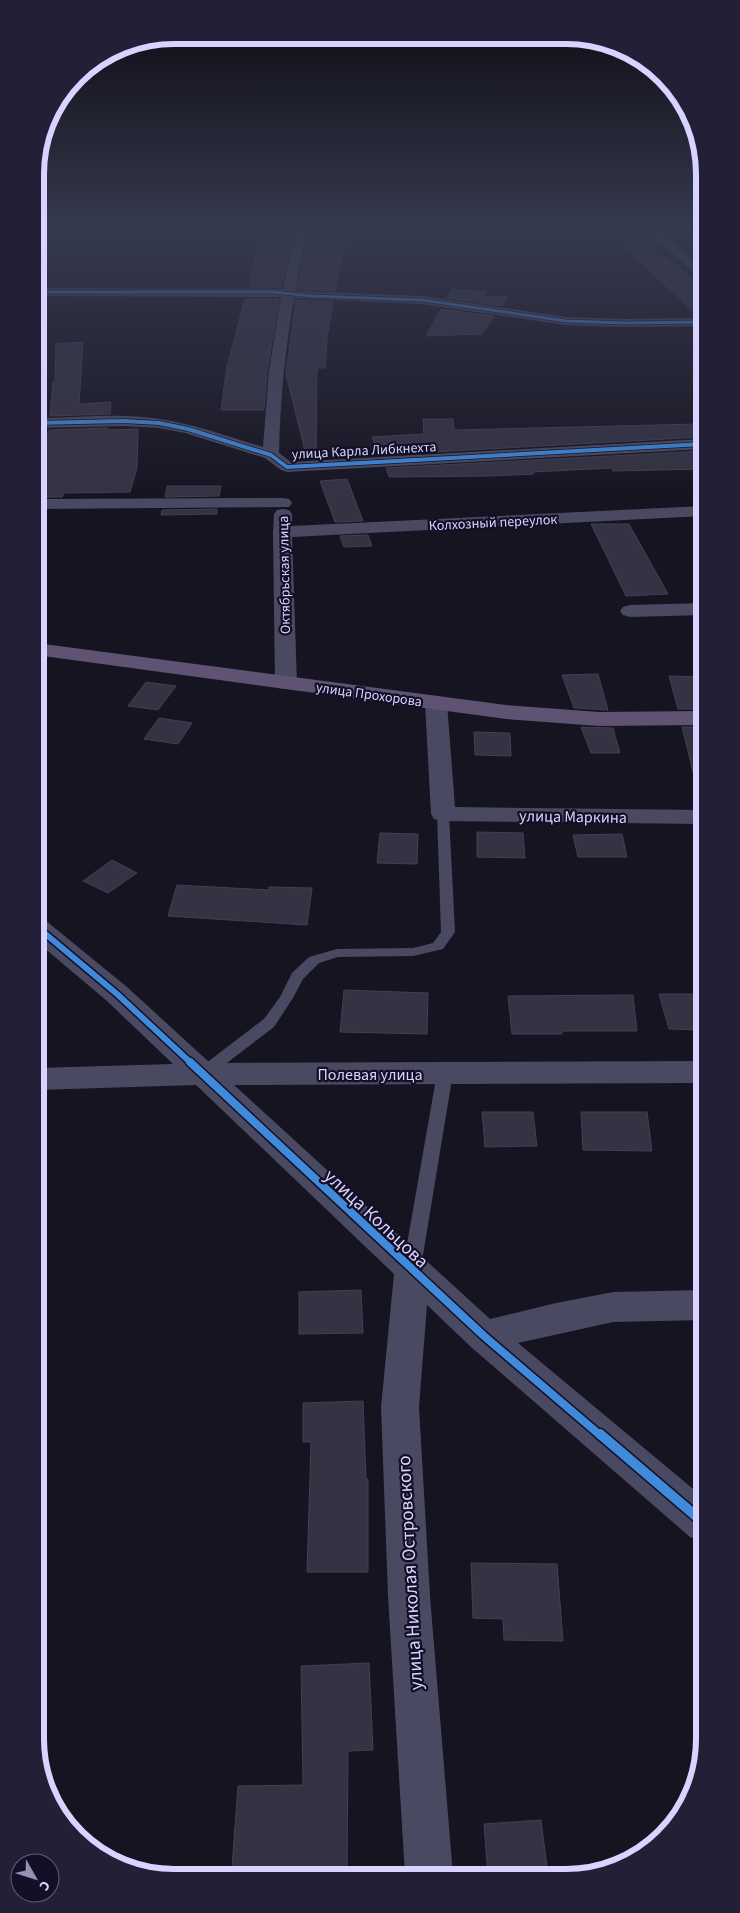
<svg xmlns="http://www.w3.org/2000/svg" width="740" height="1913" font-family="'Source Sans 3',sans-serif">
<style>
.building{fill:#343243;stroke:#433f54}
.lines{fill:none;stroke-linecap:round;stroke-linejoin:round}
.lane{fill:#4a4962;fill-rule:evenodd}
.street{fill:#4a4962;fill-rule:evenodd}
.primary{fill:#5e5373;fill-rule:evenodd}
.cycleway-far4-casing{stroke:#130f26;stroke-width:4.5}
.cycleway-far3-casing{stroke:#130f26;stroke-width:5.5}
.cycleway-far2-casing{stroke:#130f26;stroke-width:9}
.cycleway-far1-casing{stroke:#130f26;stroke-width:11}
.cycleway-casing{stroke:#130f26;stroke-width:13}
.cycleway-far4{stroke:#408adc;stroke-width:3}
.cycleway-far3{stroke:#408adc;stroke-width:4}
.cycleway-far2{stroke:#408adc;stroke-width:6}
.cycleway-far1{stroke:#408adc;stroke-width:8}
.cycleway{stroke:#408adc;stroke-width:10}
.labels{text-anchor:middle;stroke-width:4.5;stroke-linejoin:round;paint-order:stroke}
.far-street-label{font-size:14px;fill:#d9d4ff;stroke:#130f26}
.street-label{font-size:16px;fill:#d9d4ff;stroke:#130f26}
.near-street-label{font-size:19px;fill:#d9d4ff;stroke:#130f26}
.rim{fill:none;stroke:#d9d4ff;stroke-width:6}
</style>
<rect width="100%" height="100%" fill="#161421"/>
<!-- building -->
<g class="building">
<polygon points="267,231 293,231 281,287 249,287 254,277 250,277 256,253 259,253"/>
<polygon points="308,231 342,231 338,243 345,243 335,291 297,289"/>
<polygon points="634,234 682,270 702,289 703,316 698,316 624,246"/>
<polygon points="452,289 486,292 484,296 508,297 502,306 447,298"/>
<polygon points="245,299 279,299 267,371 264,410 221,410 227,366"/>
<polygon points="296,300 333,302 327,338 325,368 317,368 316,459 307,459 286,374"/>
<polygon points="441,309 494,316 482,334 426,336"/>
<polygon points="83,342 79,404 111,402 110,414 50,416 53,382 55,382 56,344"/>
<polygon points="423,419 453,419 454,430 696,424 703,437 380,455 372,437 424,434"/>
<polygon points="108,428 108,430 138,429 137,468 130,492 64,493 62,497 36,497 36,432 49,432 49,430"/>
<polygon points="703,451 703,469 613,471 612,468 532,472 534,474 490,476 389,477 386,468"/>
<polygon points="347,479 363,521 335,522 320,481"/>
<polygon points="167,486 221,486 219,496 165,497"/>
<polygon points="217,509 217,514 161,515 162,510"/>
<polygon points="591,524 629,524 668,594 626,596"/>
<polygon points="368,535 372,546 344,547 340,536"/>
<polygon points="598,674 608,710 574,708 562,675"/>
<polygon points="669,676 703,677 703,709 678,709"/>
<polygon points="146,682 176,686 158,710 128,706"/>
<polygon points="159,718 192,723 178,744 144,739"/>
<polygon points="581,727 613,728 620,753 591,753"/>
<polygon points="682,727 703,727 703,775 694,776"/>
<polygon points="474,732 510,733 511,756 475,755"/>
<polygon points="477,832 523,833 525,858 477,857"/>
<polygon points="380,833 418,834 417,864 377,863"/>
<polygon points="622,834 627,857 578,857 573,835"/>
<polygon points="112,860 137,873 108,893 83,881"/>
<polygon points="177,885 269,890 269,887 312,888 307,925 168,916"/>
<polygon points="344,990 428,993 427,1034 340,1032"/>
<polygon points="659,994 704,994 704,1030 669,1029"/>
<polygon points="633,995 637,1031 562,1031 562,1034 512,1034 508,996"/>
<polygon points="482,1112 533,1112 537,1146 485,1147"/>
<polygon points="581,1112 647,1112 652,1151 583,1150"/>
<polygon points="361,1290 363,1333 299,1334 299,1292"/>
<polygon points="363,1401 366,1479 368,1479 368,1572 307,1572 311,1442 303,1442 303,1403"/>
<polygon points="471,1563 557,1564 563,1641 504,1640 503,1619 473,1618"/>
<polygon points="369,1663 373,1750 348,1751 347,1875 286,1875 286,1867 232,1868 238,1786 303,1785 301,1666"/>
<polygon points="541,1820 548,1875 488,1875 484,1824"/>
</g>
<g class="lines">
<!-- lane -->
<g class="lane">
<polygon points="443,810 449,814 455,932 443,949 413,956 338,957 319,963 303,979 293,998 274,1027 207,1078 202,1079 197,1078 194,1074 197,1070 264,1019 280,997 292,973 309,957 337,949 413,948 433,943 441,932 437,814"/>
<polygon points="445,1068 450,1069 453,1073 421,1267 418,1272 412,1274 406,1272 403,1267 437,1073 440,1069"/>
</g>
<!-- street -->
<g class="street">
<path d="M295,231H306L295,291L422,296L566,317L624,319L703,318V326L624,327L566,325L422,304L294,298C285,350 280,401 279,453L291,462L703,439V449L287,472L281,470L265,458L185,433L159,428L123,426L36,428V341L41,342L45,353L46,418C83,417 123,413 160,419C195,424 229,437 263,447L269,371L281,297L36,296V288L283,289Z"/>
<polygon points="649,231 661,231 702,268 702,277 698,277"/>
<polygon points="283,498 289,499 292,503 289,507 36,509 36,499"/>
<polygon points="703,506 703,516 292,537 297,683 294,688 286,689 278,688 275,683 273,532 274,514 277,510 283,509 289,510 292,514 292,526"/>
<polygon points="703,603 703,615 630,617 623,615 620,611 623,607 630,605"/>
<polygon points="436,696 444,698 447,703 455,807 703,810 703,824 443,821 434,819 431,814 425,703 428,698"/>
<polygon points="36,918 45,920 127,987 210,1063 704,1061 704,1083 234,1085 490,1319 556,1303 613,1292 704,1290 704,1320 613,1322 518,1343 704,1498 704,1542 690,1537 471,1347 427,1305 419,1407 430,1596 453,1875 405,1875 388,1596 381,1407 394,1274 196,1085 37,1090 37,1068 173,1064 107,1001 36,941"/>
</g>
<!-- primary -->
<polygon class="primary" points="36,643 506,705 599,712 703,711 703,725 599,726 506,719 36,655"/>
<!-- cycleway-far4 casing -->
<g class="cycleway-far4-casing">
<polyline id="cycleway-far4" points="36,292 274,292 311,296 422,300 566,321 624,323 703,322"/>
</g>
<!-- cycleway-far3 casing -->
<g class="cycleway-far3-casing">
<polyline id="cycleway-far3" points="36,423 123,421 159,423 188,429 271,455 287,467 703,444"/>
</g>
<!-- cycleway-far2 casing -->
<g class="cycleway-far2-casing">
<polyline id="cycleway-far2" points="36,926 117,994 191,1063"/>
</g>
<!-- cycleway-far1 casing -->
<g class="cycleway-far1-casing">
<polyline id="cycleway-far1" points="190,1062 484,1336 601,1436"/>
</g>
<!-- cycleway casing -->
<g class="cycleway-casing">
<polyline id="cycleway" points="600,1434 704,1523"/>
</g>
<!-- cycleway-far4 -->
<use href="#cycleway-far4" class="cycleway-far4"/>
<!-- cycleway-far3 -->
<use href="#cycleway-far3" class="cycleway-far3"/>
<!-- cycleway-far2 -->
<use href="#cycleway-far2" class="cycleway-far2"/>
<!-- cycleway-far1 -->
<use href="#cycleway-far1" class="cycleway-far1"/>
<!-- cycleway -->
<use href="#cycleway" class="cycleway"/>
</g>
<!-- sky -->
<linearGradient id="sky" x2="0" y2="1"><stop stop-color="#0c0b12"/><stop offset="0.46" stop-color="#363a4e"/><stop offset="1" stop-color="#363a4e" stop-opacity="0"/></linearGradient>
<rect width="740" height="499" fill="url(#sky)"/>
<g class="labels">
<!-- far-street labels -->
<g class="far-street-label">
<text transform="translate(364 450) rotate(-3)" y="5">улица Карла Либкнехта</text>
<text transform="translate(493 522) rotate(-3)" y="5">Колхозный переулок</text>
<text transform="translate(284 575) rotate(-91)" y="5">Октябрьская улица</text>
<text transform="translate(369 694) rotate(8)" y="5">улица Прохорова</text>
</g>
<!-- street labels -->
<g class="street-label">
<text transform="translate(573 816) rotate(1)" y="6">улица Маркина</text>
<text x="370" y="1080">Полевая улица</text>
</g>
<!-- near-street labels -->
<g class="near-street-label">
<text transform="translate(377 1218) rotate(43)" y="7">улица Кольцова</text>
<text transform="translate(409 1573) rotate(-93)" y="7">улица Николая Островского</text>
</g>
</g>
<!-- crop -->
<path d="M0 0H740V1913H0ZM174 44H566A130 130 0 0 1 696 174V1739A130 130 0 0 1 566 1869H174A130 130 0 0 1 44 1739V174A130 130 0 0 1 174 44Z" fill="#231f37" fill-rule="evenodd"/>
<path class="rim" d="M174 44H566A130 130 0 0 1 696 174V1739A130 130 0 0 1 566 1869H174A130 130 0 0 1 44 1739V174A130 130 0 0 1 174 44Z"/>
<!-- north arrow -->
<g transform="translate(35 1878) rotate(129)"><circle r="24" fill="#130f26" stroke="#625e7d"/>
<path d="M0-4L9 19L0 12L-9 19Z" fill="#9591b1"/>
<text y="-8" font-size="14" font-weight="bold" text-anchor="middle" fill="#d9d4ff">С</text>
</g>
</svg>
